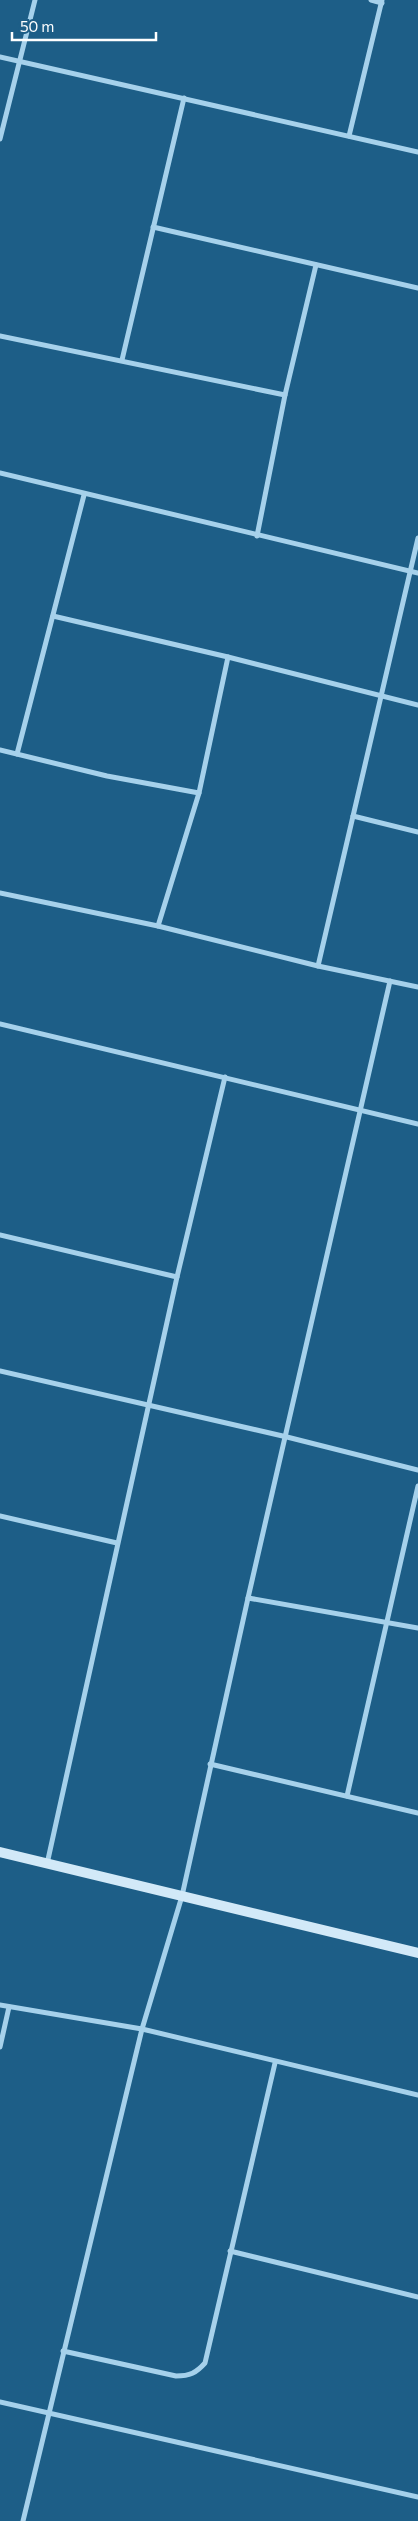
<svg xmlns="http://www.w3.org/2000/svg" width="418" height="2521" font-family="Commissioner,sans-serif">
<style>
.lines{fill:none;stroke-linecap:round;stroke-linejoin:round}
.street{stroke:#a6d1eb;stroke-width:5}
.secondary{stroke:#d2e9f8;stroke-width:10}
</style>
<rect width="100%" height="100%" fill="#1d5e87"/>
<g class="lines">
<!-- street -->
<g class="street">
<polyline points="371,0 382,3"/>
<polyline points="0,57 418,152"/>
<polyline points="349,136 382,0"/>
<polyline points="0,139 35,0"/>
<polyline points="153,227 418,288"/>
<polyline points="0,336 285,395"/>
<polyline points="122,360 184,98"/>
<polyline points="0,473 418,573"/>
<polyline points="257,536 285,395 316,265"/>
<polyline points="53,616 228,657 418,705"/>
<polyline points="0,750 107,776 199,793"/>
<polyline points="17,754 84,495"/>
<polyline points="353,816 418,832"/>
<polyline points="0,893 158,926 318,966 418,987"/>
<polyline points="158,926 199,793 228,657"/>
<polyline points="318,966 418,538"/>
<polyline points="0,1024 418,1124"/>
<polyline points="0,1235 177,1277"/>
<polyline points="0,1371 287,1437 418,1470"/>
<polyline points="0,1516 117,1543"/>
<polyline points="248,1598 418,1628"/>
<polyline points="210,1764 418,1813"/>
<polyline points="347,1796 418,1486"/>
<polyline points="47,1864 177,1277 225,1077"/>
<polyline points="0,2005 142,2029 418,2095"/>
<polyline points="0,2047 9,2007"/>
<polyline points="230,2251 418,2297"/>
<path d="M63,2351L176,2376C190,2376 196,2373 205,2363L275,2063"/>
<polyline points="0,2402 418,2497"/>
<polyline points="23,2521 142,2029 182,1896 248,1598 390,981"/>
</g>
<!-- secondary -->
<polyline class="secondary" points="0,1852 418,1953"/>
</g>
<!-- scale -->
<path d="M12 32v8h144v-8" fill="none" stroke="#ffffff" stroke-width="2.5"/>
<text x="20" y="32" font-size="15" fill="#ffffff" stroke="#1d5e87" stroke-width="4" paint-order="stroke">50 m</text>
</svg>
